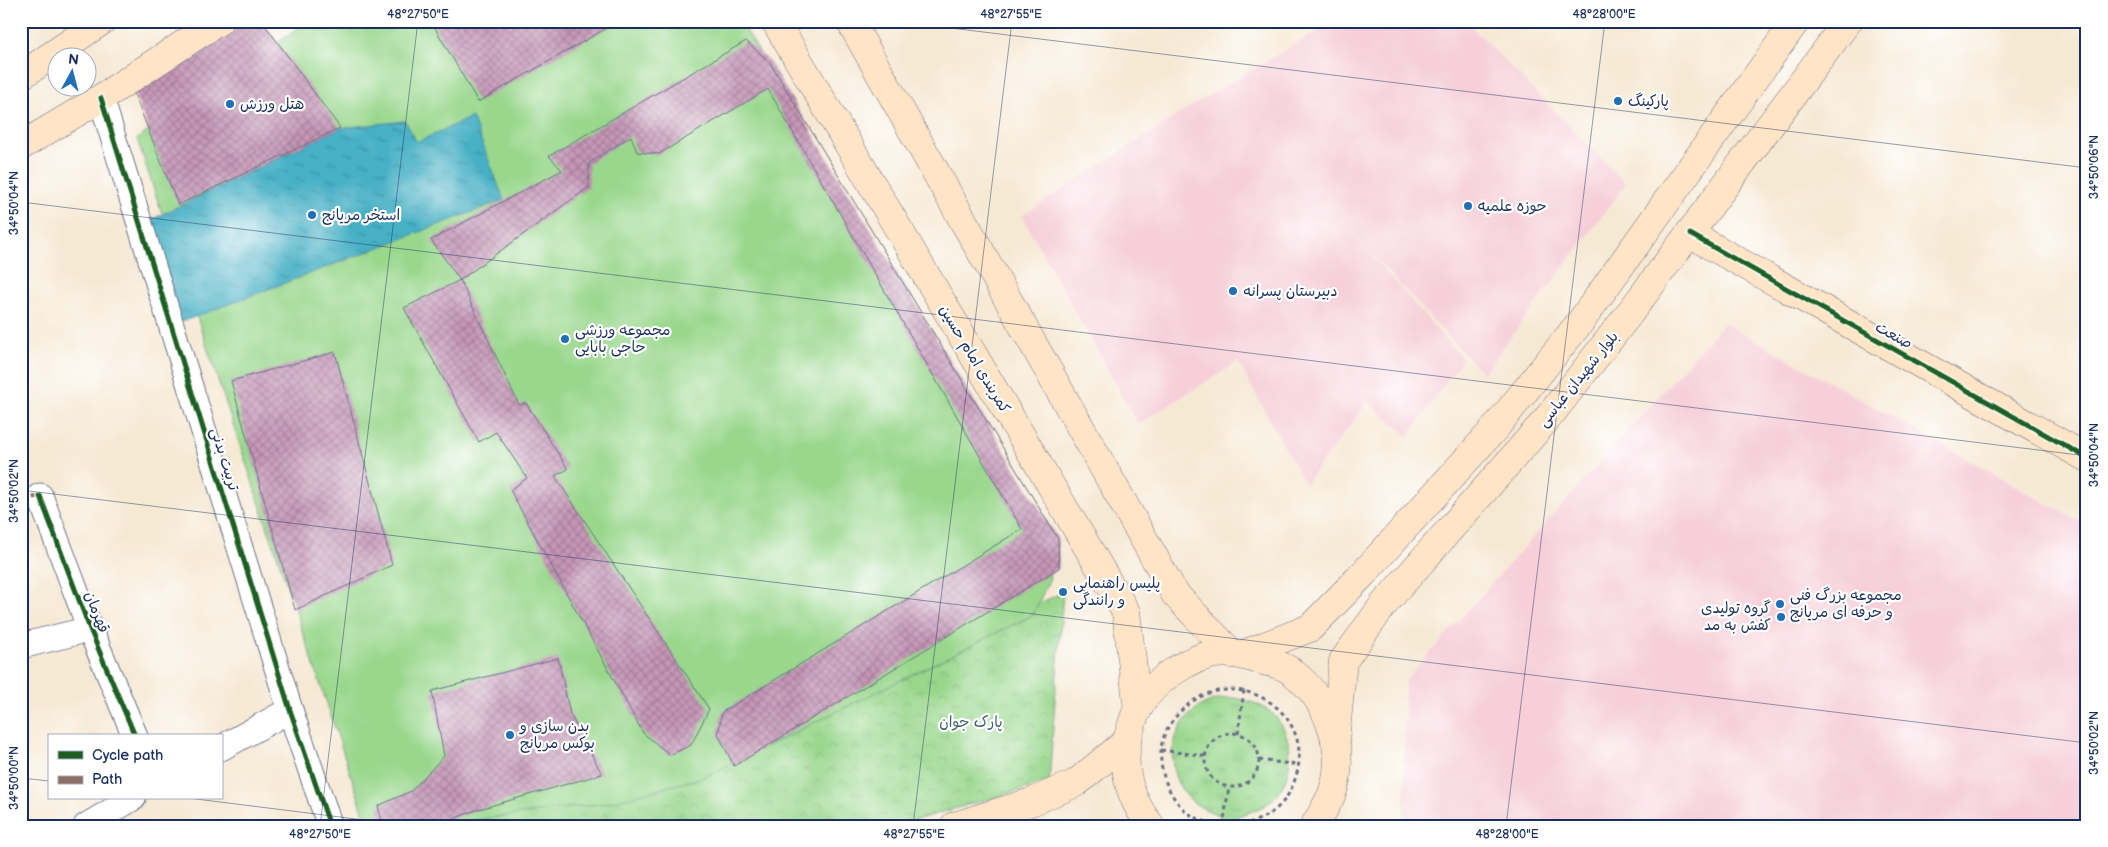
<svg xmlns="http://www.w3.org/2000/svg" width="2108" height="847" font-family="'Balsamiq Sans','Playpen Sans Arabic',sans-serif">
<style>
.built{fill:#f6cfd9}
.grass{fill:url(#grass-tufts);stroke:#5a8375}
.park{fill:url(#park-crowns);stroke:#5a8375}
.garden{fill:#99d78c;stroke:#5a8375}
.water{fill:url(#water-ripples);stroke:#307092}
.building{fill:url(#building-cross-hatch)}
.lines{fill:none;stroke-linecap:round;stroke-linejoin:round}
.street-casing{stroke:#687087;stroke-width:27}
.secondary-casing{stroke:#687087;stroke-width:29}
.path{stroke:#687087;stroke-width:3;stroke-dasharray:4 4;stroke-linecap:butt}
.street{stroke:#fff;stroke-width:25}
.secondary{stroke:#ffe4c6;stroke-width:28}
.quiet{stroke:#8d6e63;stroke-width:4;stroke-dasharray:8 4;stroke-linecap:butt}
.cycleway-casing{stroke:#fff;stroke-width:8}
.cycleway{stroke:#1b5e20;stroke-width:5}
.ticks{fill:none;stroke:#1b2f5e;stroke-width:1;stroke-opacity:0.45}
.poi-dot{fill:#1f6fb2;stroke:#fff;stroke-width:2}
.labels{text-anchor:middle;stroke-width:4.5;stroke-linejoin:round;paint-order:stroke}
.poi-label{font-size:15px;fill:#1b2f5e;stroke:#fff;text-anchor:start}
.street-label{font-size:15px;fill:#1b2f5e;stroke:#fff}
.park-label{font-size:15px;fill:#41616c;stroke:#fff}
.neatline{fill:none;stroke:#1b2f5e;stroke-width:2}
.ticks-label{font-size:12px;text-anchor:middle;fill:#1b2f5e}
</style>
<defs>
<pattern id="grass-tufts" width="24" height="20" patternUnits="userSpaceOnUse" patternTransform="scale(1.25)"><rect width="24" height="20" fill="#99d78c"/><path d="M3 7l-1-3M5 7V3M7 7l1-3M15 17l-1-3M17 17v-4M19 17l1-3" fill="none" stroke="#83b97b"/></pattern>
<pattern id="park-crowns" width="20" height="18" patternUnits="userSpaceOnUse" patternTransform="scale(1.25)"><rect width="20" height="18" fill="#99d78c"/><path d="M2 6a3 3 0 1 1 6 0M12 15a3 3 0 1 1 6 0" fill="none" stroke="#83b97b"/></pattern>
<pattern id="water-ripples" width="26" height="14" patternUnits="userSpaceOnUse" patternTransform="scale(1.25)"><rect width="26" height="14" fill="#46b0c5"/><path d="M2 4q2-2 4 0t4 0M15 11q2-2 4 0t4 0" fill="none" stroke="#3a90a3"/></pattern>
<pattern id="building-cross-hatch" width="8" height="8" patternUnits="userSpaceOnUse" patternTransform="scale(1.25)"><rect width="8" height="8" fill="#c697b7"/><path d="M0 0l8 8M0 8l8-8" fill="none" stroke="#a07c98"/></pattern>
</defs>
<rect width="100%" height="100%" fill="#fff"/>
<filter id="ink" filterUnits="userSpaceOnUse"><feTurbulence type="fractalNoise" baseFrequency=".02" numOctaves="2"/><feDisplacementMap in="SourceGraphic" scale="10" xChannelSelector="R" yChannelSelector="G"/><feConvolveMatrix kernelMatrix="1 2 1 2 8 2 1 2 1" color-interpolation-filters="sRGB"/></filter>
<filter id="wash" filterUnits="userSpaceOnUse"><feTurbulence type="fractalNoise" baseFrequency=".0096" numOctaves="4" result="noise"/><feDisplacementMap in="SourceGraphic" scale="20" xChannelSelector="R" yChannelSelector="G"/><feGaussianBlur stdDeviation="1.12" result="paint"/><feColorMatrix in="noise" values="0 0 0 0 0 0 0 0 0 0 0 0 0 0 0 0 0 1.4 0 .05"/><feComposite in="paint" operator="in"/></filter>
<g filter="url(#wash)">
<rect width="100%" height="100%" fill="#f6e9d4"/>
<!-- built -->
<g class="built">
<polygon points="1334,21 1466,21 1626,184 1483,374 1341,221 1463,359 1435,397 1409,437 1368,402 1305,484 1238,362 1138,424 1022,216 1185,110"/>
<polygon points="1724,323 2087,526 2087,826 1404,826 1405,681"/>
</g>
<!-- grass -->
<path class="grass" d="M1233,698C1246,700 1258,703 1269,711C1296,731 1296,776 1273,799C1263,809 1251,811 1239,816C1233,818 1228,823 1223,826L1219,815C1206,810 1194,805 1186,795C1159,764 1174,712 1214,700C1220,698 1227,698 1233,698Z"/>
<!-- park -->
<polygon class="park" points="1063,592 1049,782 894,826 438,826 671,773 746,744"/>
<!-- garden -->
<polygon class="garden" points="309,21 741,21 1041,539 1050,578 1033,615 704,777 607,803 426,826 368,826 137,139"/>
<!-- water -->
<polygon class="water" points="472,117 504,200 171,326 140,225 340,128 405,121 417,142"/>
<g id="blocks">
<!-- building -->
<g class="building">
<polygon points="219,21 262,21 340,128 178,205 129,81"/>
<polygon points="431,21 619,21 478,102"/>
<polygon points="746,41 769,61 1058,539 1059,568 734,766 718,734 722,712 1022,529 768,89 659,154 637,152 631,136 589,163 589,187 460,280 431,240 562,170 549,156"/>
<polygon points="460,280 519,405 526,403 568,469 555,476 709,709 691,745 670,755 643,733 510,490 527,478 496,432 479,442 404,308"/>
<polygon points="335,352 392,565 295,610 231,381"/>
<polygon points="558,658 570,714 602,774 476,810 436,826 383,826 378,806 411,791 444,756 432,691"/>
</g>
</g>
</g>
<g filter="url(#ink)">
<use href="#blocks" fill-opacity="0" stroke="#687087" stroke-width="1"/>
<g class="lines">
<!-- street casing -->
<g class="street-casing">
<g id="street">
<polyline points="101,98 290,710 330,826"/>
<polyline points="40,496 90,629 135,736"/>
<polyline points="21,646 90,629"/>
<polyline points="221,748 290,710"/>
<polyline points="86,826 133,798"/>
</g>
</g>
<!-- secondary casing -->
<g class="secondary-casing">
<g id="secondary">
<polyline points="775,21 1126,612 1138,709"/>
<polyline points="850,21 1175,594 1232,654"/>
<polyline points="21,76 102,21"/>
<polyline points="21,146 101,98 219,21"/>
<polyline points="1690,234 2087,458"/>
<polyline points="1241,655 1310,628 1363,574 1496,427 1581,321 1796,21"/>
<polyline points="1335,741 1343,661 1384,604 1547,419 1626,318 1848,21"/>
<polyline points="954,826 1031,802 1076,783 1126,742"/>
<path d="M1151,826C1128,797 1119,763 1131,727C1133,721 1135,714 1138,709C1152,681 1191,655 1223,653C1235,652 1248,657 1260,660C1270,663 1284,665 1292,672C1328,699 1349,752 1331,796C1326,806 1320,817 1314,826"/>
</g>
</g>
<!-- path -->
<g class="path">
<circle cx="1232" cy="760" r="27"/>
<polyline points="1238,734 1244,690"/>
<polyline points="1161,750 1205,756"/>
<polyline points="1259,760 1298,765"/>
<path d="M1222,826C1209,823 1197,820 1187,812C1163,793 1152,752 1169,726C1219,648 1330,709 1291,789C1281,811 1260,822 1237,826"/>
<polyline points="1223,826 1229,787"/>
</g>
<!-- street -->
<use href="#street" class="street"/>
<!-- secondary -->
<use href="#secondary" class="secondary"/>
<!-- quiet -->
<polyline class="quiet" points="21,500 40,496"/>
<!-- cycleway casing -->
<g class="cycleway-casing">
<g id="cycleway">
<polyline points="101,98 290,710 330,826"/>
<polyline points="1690,234 2087,458"/>
<polyline points="40,496 90,629 135,736"/>
</g>
</g>
<!-- cycleway -->
<use href="#cycleway" class="cycleway"/>
</g>
</g>
<!-- ticks -->
<path class="ticks" d="M894,21L2087,168M21,202L2087,456M21,490L2087,743M21,778L49,781M188,798L412,826M320,826L418,21M913,826L1012,21M1506,826L1605,21"/>
<!-- markers -->
<g class="poi-dot">
<circle cx="1618" cy="101" r="5"/>
<circle cx="230" cy="104" r="5"/>
<circle cx="1468" cy="206" r="5"/>
<circle cx="312" cy="215" r="5"/>
<circle cx="1233" cy="291" r="5"/>
<circle cx="565" cy="339" r="5"/>
<circle cx="1063" cy="592" r="5"/>
<circle cx="1780" cy="604" r="5"/>
<circle cx="1781" cy="617" r="5"/>
<circle cx="510" cy="735" r="5"/>
</g>
<g class="labels">
<!-- poi labels -->
<g class="poi-label">
<text x="1628" y="106">پارکینگ</text>
<text x="240" y="109">هتل ورزش</text>
<text x="1478" y="211">حوزه علمیه</text>
<text x="322" y="220">استخر مریانج</text>
<text x="1243" y="296">دبیرستان پسرانه</text>
<text x="575" y="335">مجموعه ورزشی<tspan x="575" dy="17">حاجی بابایی</tspan></text>
<text x="1073" y="588">پلیس راهنمایی<tspan x="1073" dy="17">و رانندگی</tspan></text>
<text x="1790" y="600">مجموعه بزرگ فنی<tspan x="1790" dy="17">و حرفه ای مریانج</tspan></text>
<text x="1771" y="613" text-anchor="end">گروه تولیدی<tspan x="1771" dy="17">کفش به مد</tspan></text>
<text x="520" y="731">بدن سازی و<tspan x="520" dy="17">بوکس مریانج</tspan></text>
</g>
<!-- street labels -->
<g class="street-label">
<text transform="translate(1894 335) rotate(29)" y="5">صنعت</text>
<text transform="translate(975 359) rotate(59)" y="5">کمربندی امام حسین</text>
<text transform="translate(1578 379) rotate(-51)" y="5">بلوار شهیدان عباسی</text>
<text transform="translate(225 459) rotate(73)" y="5">تربیت بدنی</text>
<text transform="translate(97 612) rotate(69)" y="5">قهرمان</text>
</g>
<!-- park labels -->
<g class="park-label">
<text x="971" y="727">پارک جوان</text>
</g>
</g>
<!-- margin -->
<rect width="2108" height="847" fill="none" stroke="#fff" stroke-width="55"/>
<!-- legend -->
<rect x="48" y="734" width="175" height="65" fill="#ffffff" stroke="#a4acbf"/>
<rect x="58" y="751" width="25" height="8" fill="#1b5e20" stroke="#a4acbf"/>
<text x="92" y="760" font-size="15" fill="#1b2f5e">Cycle path</text>
<rect x="58" y="776" width="25" height="8" fill="#8d6e63" stroke="#a4acbf"/>
<text x="92" y="784" font-size="15" fill="#1b2f5e">Path</text>
<!-- north arrow -->
<g transform="translate(72 72) rotate(7)"><circle r="24" fill="#ffffff" stroke="#a4acbf"/>
<path d="M0-4L9 19L0 12L-9 19Z" fill="#1f6fb2"/>
<text y="-8" font-size="14" font-weight="bold" text-anchor="middle" fill="#1b2f5e">N</text>
</g>
<rect x="28" y="28" width="2052" height="792" class="neatline"/>
<g class="ticks-label">
<text x="418" y="18">48°27'50"E</text>
<text x="1011" y="18">48°27'55"E</text>
<text x="1604" y="18">48°28'00"E</text>
<text transform="translate(2094 167) rotate(-90)" y="4">34°50'06"N</text>
<text transform="translate(14 203) rotate(-90)" y="4">34°50'04"N</text>
<text transform="translate(2094 455) rotate(-90)" y="4">34°50'04"N</text>
<text transform="translate(14 491) rotate(-90)" y="4">34°50'02"N</text>
<text transform="translate(2094 743) rotate(-90)" y="4">34°50'02"N</text>
<text transform="translate(14 778) rotate(-90)" y="4">34°50'00"N</text>
<text x="320" y="838">48°27'50"E</text>
<text x="914" y="838">48°27'55"E</text>
<text x="1507" y="838">48°28'00"E</text>
</g>
</svg>
